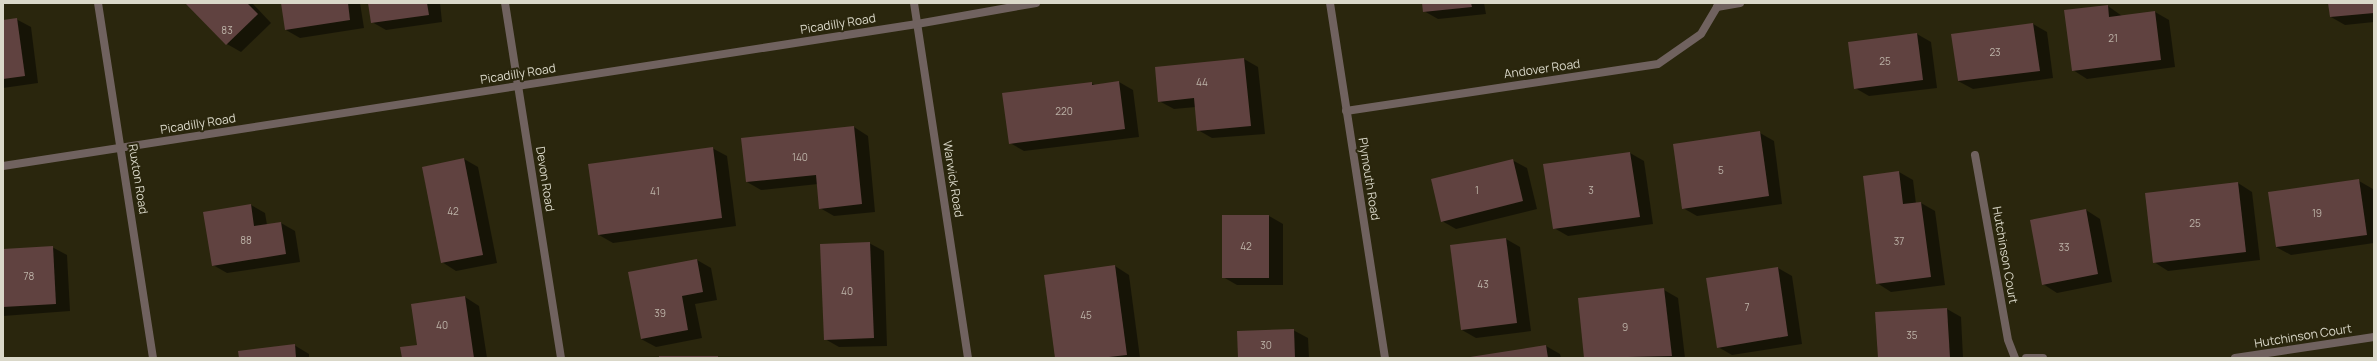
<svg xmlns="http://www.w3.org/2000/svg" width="2377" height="361" font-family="Manrope,sans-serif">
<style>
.shadow{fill:#0007}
.building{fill:#604240}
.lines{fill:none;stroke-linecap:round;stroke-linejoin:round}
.street{stroke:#70625f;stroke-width:8}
.labels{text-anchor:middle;stroke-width:4;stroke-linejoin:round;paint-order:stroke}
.number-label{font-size:10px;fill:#bcb2a7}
.street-label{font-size:12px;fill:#dad8c9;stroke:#2a260d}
</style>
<rect width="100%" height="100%" fill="#2a260d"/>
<!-- shadow -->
<g class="shadow">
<polygon points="186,3 252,3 271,23 241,52 227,44"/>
<polygon points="282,3 360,3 364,28 300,38 286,30"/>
<polygon points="369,3 440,3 442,22 386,30 372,22"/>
<polygon points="1423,3 1484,3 1486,14 1438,19 1424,11"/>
<polygon points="2329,3 2374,3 2374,22 2345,25 2331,17"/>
<polygon points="2108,6 2122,16 2155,12 2169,20 2175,67 2087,79 2073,70"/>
<polygon points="16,19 31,27 38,83 3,88 3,21"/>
<polygon points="2033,24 2047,32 2053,78 1973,89 1958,81 1952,35"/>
<polygon points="1917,34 1931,42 1937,88 1869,96 1855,88"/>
<polygon points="1244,59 1258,67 1265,134 1212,138 1198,130 1196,107 1174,109 1159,101"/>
<polygon points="1119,82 1133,90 1139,137 1024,151 1010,143 1091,83 1095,85"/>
<polygon points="854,127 868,136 875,212 834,216 820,208 818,184 761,190 747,182"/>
<polygon points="1760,133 1774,141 1782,204 1697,216 1683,208"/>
<polygon points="712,148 727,156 736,226 613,243 599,235"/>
<polygon points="1630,153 1644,161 1653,224 1568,236 1554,228"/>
<polygon points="464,159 478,167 497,263 456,271 442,262"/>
<polygon points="1512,160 1527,168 1537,209 1456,229 1442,221"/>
<polygon points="1899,172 1913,180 1916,204 1921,203 1935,211 1945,285 1891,292 1877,283"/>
<polygon points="2359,181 2373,189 2374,243 2291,255 2276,247"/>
<polygon points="2238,183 2252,192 2260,260 2168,271 2154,262"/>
<polygon points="251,205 265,213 267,225 281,223 295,231 300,262 227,273 213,265"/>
<polygon points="2086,210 2100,219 2112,282 2057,293 2043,284"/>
<polygon points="1269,216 1283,224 1283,285 1237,285 1223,277"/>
<polygon points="1506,239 1520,247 1531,331 1476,338 1462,330"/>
<polygon points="869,243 884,251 887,346 839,347 825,339"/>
<polygon points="52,247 67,255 70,311 3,316 3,250"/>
<polygon points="697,260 711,268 717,300 695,304 702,338 656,347 641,339"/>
<polygon points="1115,266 1129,275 1140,358 1056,358"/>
<polygon points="1778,268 1792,276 1802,344 1732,355 1718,347"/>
<polygon points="1664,290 1678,298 1685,358 1585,358 1579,299"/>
<polygon points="465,297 479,306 487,358 403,358 419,346 413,305"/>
<polygon points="1947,309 1961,317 1963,358 1879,358"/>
<polygon points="1293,330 1308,338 1309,358 1239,358"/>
<polygon points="294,345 309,354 309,358 240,358"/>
<polygon points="1546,346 1560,354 1561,358 1471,358"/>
</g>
<!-- building -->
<g class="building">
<polygon points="185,3 247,3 258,14 226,45"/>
<polygon points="281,3 348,3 350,20 285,30"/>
<polygon points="368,3 427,3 429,15 371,23"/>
<polygon points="1422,3 1471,3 1472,7 1423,12"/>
<polygon points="2328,3 2374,3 2374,13 2330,17"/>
<polygon points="2108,5 2109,17 2155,11 2161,60 2072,71 2064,10"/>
<polygon points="17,18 25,76 3,79 3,20"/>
<polygon points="2033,23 2040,71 1958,81 1951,34"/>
<polygon points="1917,33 1923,80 1854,89 1848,42"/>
<polygon points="1244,58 1251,126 1197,131 1194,98 1158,102 1155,67"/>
<polygon points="1119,81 1125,129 1009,144 1002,93 1092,82 1092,85"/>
<polygon points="854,126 862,204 819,209 816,175 746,182 741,138"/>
<polygon points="1760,131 1769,196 1682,209 1673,144"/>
<polygon points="713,147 722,218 598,235 588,164"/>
<polygon points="1630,152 1640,217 1553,229 1543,164"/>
<polygon points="464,158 483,255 441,263 422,167"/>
<polygon points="1513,159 1523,201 1441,222 1431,179"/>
<polygon points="1899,171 1903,204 1921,202 1931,277 1876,284 1863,176"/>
<polygon points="2359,179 2367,235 2276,247 2268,192"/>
<polygon points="2238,182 2246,252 2153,263 2145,193"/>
<polygon points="251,204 254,226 281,222 286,254 212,266 203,212"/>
<polygon points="2086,209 2098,274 2042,285 2030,220"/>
<rect x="1222" y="215" width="47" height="63"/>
<polygon points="1506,238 1517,323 1461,330 1450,245"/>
<polygon points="870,242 874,338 824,340 820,244"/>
<polygon points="53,246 56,304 3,307 3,249"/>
<polygon points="697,259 703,292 682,296 688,330 641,339 628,272"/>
<polygon points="1115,265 1127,355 1100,358 1055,358 1044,275"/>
<polygon points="1778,267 1788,336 1717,348 1706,278"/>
<polygon points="1664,288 1672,356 1584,358 1578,298"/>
<polygon points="465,296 474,358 402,358 400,347 417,345 411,304"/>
<polygon points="1947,308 1950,358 1878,358 1875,312"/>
<polygon points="1294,329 1295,358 1238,358 1237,331"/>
<polygon points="295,344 296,358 239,358 238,351"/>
<polygon points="1546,345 1548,358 1470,358 1470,357"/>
<rect x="659" y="356" width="59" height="2"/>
</g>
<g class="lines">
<!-- street -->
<g class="street">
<polyline points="98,3 153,358"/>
<polyline points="505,3 561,358"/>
<polyline points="914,3 968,358"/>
<polyline points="1330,3 1385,358"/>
<polyline points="1717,7 1740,3"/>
<polyline points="1346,111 1658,64 1701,34 1717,7"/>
<polyline points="1975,155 2008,340 2015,358"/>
<polyline points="3,166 917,24 1036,3"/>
<polyline points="2026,358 2043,358"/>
<polyline points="2235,358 2374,337"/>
</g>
</g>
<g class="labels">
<!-- number labels -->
<g class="number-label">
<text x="227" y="34">83</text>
<text x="2113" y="42">21</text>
<text x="1995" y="56">23</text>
<text x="1885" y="65">25</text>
<text x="1202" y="86">44</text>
<text x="1064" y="115">220</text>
<text x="800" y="161">140</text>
<text x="1721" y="174">5</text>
<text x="1477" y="194">1</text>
<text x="1591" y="194">3</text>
<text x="655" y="195">41</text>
<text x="453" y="215">42</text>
<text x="2317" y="217">19</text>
<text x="2195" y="227">25</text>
<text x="246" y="244">88</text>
<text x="1899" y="245">37</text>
<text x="1246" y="250">42</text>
<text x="2064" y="251">33</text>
<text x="29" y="280">78</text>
<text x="1483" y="288">43</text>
<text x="847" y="295">40</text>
<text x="1747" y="311">7</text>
<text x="660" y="317">39</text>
<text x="1086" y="319">45</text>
<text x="442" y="329">40</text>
<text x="1625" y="331">9</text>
<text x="1912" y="339">35</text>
<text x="1266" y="349">30</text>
</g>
<!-- street labels -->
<g class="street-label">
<text transform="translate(838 24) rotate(-9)" y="4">Picadilly Road</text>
<text transform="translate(1542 69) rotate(-8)" y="4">Andover Road</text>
<text transform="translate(518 74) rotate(-9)" y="4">Picadilly Road</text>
<text transform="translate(198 124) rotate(-9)" y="4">Picadilly Road</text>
<text transform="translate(138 179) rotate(81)" y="4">Ruxton Road</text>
<text transform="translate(545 179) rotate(81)" y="4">Devon Road</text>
<text transform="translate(953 179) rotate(81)" y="4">Warwick Road</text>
<text transform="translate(1369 179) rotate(81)" y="4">Plymouth Road</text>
<text transform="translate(2005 255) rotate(80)" y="4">Hutchinson Court</text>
<text transform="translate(2303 336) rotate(-9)" y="4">Hutchinson Court</text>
</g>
</g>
<!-- border -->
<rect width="2377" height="361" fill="none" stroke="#dad8c9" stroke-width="8"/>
</svg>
